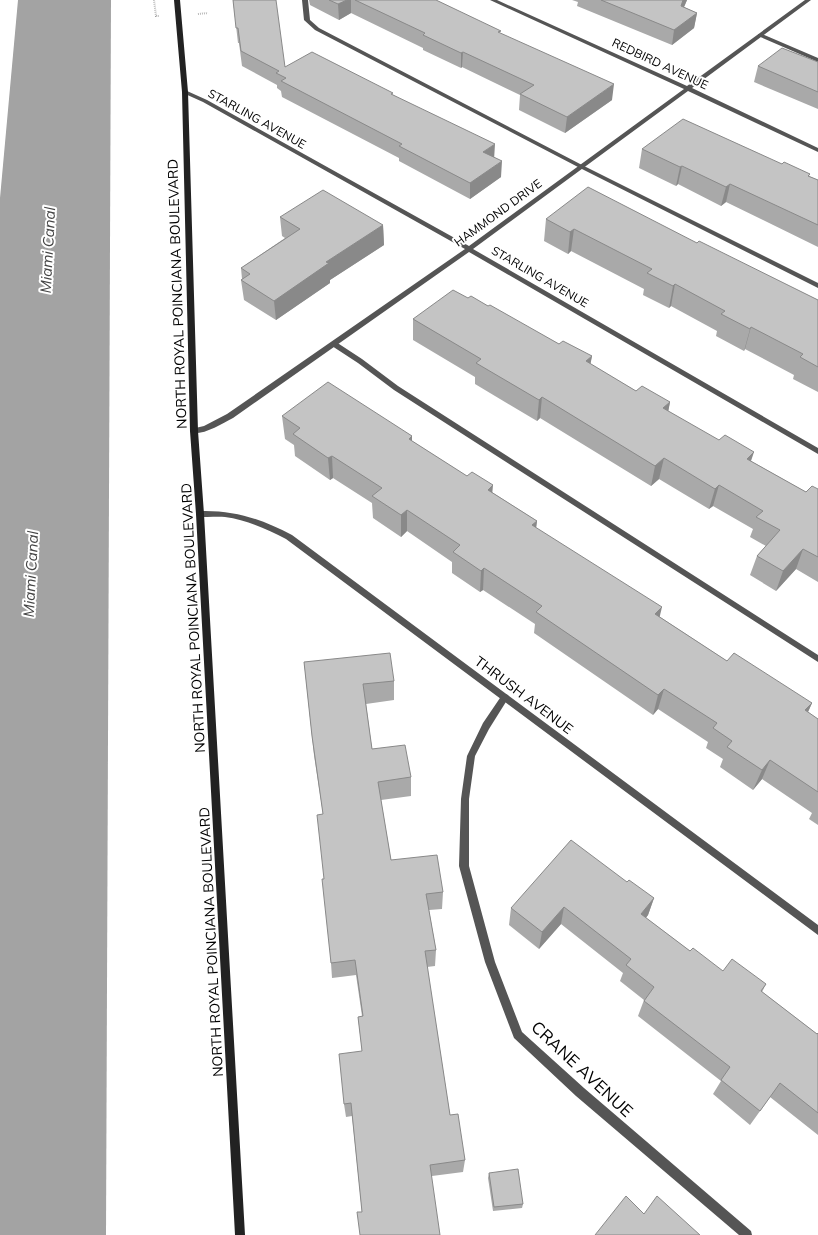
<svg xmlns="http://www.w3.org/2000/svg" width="818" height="1235" font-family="Mulish,sans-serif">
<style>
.water{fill:#a3a3a3}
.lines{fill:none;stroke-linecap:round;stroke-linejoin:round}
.path{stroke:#777;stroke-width:2;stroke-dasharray:0.5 1.5;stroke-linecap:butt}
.lane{fill:#555;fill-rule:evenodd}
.street{fill:#555;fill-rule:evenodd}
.secondary{fill:#222;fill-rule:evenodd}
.wall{fill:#a9a9a9}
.shaded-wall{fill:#898989}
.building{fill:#c4c4c4;stroke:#898989}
.labels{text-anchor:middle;stroke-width:4;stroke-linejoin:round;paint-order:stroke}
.far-street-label{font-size:12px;fill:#000;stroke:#fff}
.street-label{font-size:14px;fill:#000;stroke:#fff}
.water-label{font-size:15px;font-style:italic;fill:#444;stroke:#fff}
.near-street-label{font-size:17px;fill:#000;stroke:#fff}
</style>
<rect width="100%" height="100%" fill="#fff"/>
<!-- water -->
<polygon class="water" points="18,0 111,0 106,1235 0,1235 0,198"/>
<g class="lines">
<!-- path -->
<g class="path">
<polyline points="154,0 156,16 159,16"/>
<polyline points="198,14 208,13"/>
</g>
<!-- lane -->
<g class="lane">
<polygon points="302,0 308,0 310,20 319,28 582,165 818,283 818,288 578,167 315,30 304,20"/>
<polygon points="758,34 762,34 818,58 818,62 758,36"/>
<polygon points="332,342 336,342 362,359 398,386 818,655 818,662 394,390 358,363 332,346"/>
<polygon points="505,694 508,695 509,697 489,729 475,756 469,799 469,866 495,962 522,1032 584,1088 751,1231 752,1235 739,1235 576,1096 514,1038 485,962 459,866 461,799 467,756 483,723 502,695"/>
</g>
<!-- street -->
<g class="street">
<path d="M490,0H497L687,86L805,0H811L692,88L818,148V152L688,91L473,249L818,448V454L469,252L233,418C221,424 205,435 191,433L190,431L191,429L204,426L227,414L465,249L203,102L183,93V91H187L207,100L469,246L684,89Z"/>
<path d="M200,511C235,510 261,519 292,535L818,925V935L286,539C267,529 247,520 225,517C216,516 206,518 197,516L196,514L197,512Z"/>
</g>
<!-- secondary -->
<polygon class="secondary" points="174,0 180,0 188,92 198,431 204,514 245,1235 235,1235 196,514 190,431 182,92"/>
</g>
<!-- wall -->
<g class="wall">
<polygon points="233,0 285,67 393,95 494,157 501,177 470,199 399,161 399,158 282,97 281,91 277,88 277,85 242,66 239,43 238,43"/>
<polygon points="309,0 436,0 501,34 612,100 565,133 519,110 520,95 462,67 461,68 423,50 423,48 351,13 339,20 310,5"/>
<polygon points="572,0 687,0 684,7 697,13 694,28 672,45 577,6 578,2"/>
<polygon points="818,62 818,109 754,82 758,66"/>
<polygon points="642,149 782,164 810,174 809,176 818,180 818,247 726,202 721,206 678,184 676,186 639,168"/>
<polygon points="280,217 383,225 384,245 330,280 330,283 276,320 244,300 241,280 242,279 241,268 285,238 282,236"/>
<polygon points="546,219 697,243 818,300 818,392 793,379 794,375 745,349 744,351 716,336 717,331 671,306 669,308 643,295 644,289 571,251 568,254 544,241"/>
<polygon points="468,298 488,306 559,344 592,356 590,364 636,391 670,402 668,411 751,461 806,492 818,489 818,582 796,569 776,591 750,575 757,556 766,546 750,537 753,529 713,506 709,509 659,479 651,486 540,418 537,421 475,384 475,377 413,340 413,319"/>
<polygon points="282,416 412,436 412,441 537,521 536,528 660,617 727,661 812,703 808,712 818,719 818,825 809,819 812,813 762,779 753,790 720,767 723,759 706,748 708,742 658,709 653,715 534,633 535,624 483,590 480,592 452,573 452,562 407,531 401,537 373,518 372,503 333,478 330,480 295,456 294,445 285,439"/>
<polygon points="304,662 394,681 394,700 366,704 372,749 411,777 411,796 381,800 391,860 443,892 442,909 429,910 436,950 435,966 427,967 450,1115 465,1160 463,1172 432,1176 362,1212 352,1116 346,1117 344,1104 362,1051 358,1017 362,1016 356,975 332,978 331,963 324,879 323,814 314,755"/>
<polygon points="627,882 654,898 648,915 646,918 690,951 723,971 766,984 762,992 817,1034 818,1033 818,1135 770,1097 750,1125 713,1094 721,1081 638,1016 644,1000 620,981 623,973 561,924 539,949 509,925 511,908"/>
<polygon points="489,1173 523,1204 522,1208 493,1211 488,1178"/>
</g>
<!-- shaded-wall -->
<g class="shaded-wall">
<polygon points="347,0 351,0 351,13 339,20 338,4"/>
<polygon points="683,0 687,0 678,21 681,6"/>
<polygon points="697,13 694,28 672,45 674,30"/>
<polygon points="463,52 462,67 461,68 461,53"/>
<polygon points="614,84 612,100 565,133 567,117"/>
<polygon points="495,144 494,160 483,152"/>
<polygon points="502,161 501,177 470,199 470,183"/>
<polygon points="682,166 678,184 676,186 680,167"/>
<polygon points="730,184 726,202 721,206 726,187"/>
<polygon points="383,225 384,245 330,280 330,283 276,320 274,301 326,262"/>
<polygon points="574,229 571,251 568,254 570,232"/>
<polygon points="675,284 671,306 669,308 673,286"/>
<polygon points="751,327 745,349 744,351 750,329"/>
<polygon points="592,356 588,377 586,361"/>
<polygon points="542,397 540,418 537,421 539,400"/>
<polygon points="670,402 666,423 663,408"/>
<polygon points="412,436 412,458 409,439"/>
<polygon points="754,452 747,473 747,459"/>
<polygon points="332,456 333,478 330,480 328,458"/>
<polygon points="664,458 659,479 651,486 655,466"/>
<polygon points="493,485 491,507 488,490"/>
<polygon points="719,485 713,506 709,509 715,489"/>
<polygon points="407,510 407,531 401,537 401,515"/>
<polygon points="537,521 534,543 532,525"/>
<polygon points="803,549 796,569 776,591 783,571"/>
<polygon points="484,568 483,590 480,592 481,571"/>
<polygon points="662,607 657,628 655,614"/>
<polygon points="664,689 658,709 653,715 658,695"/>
<polygon points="812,703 803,723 805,710"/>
<polygon points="770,760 762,779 753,790 762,770"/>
<polygon points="654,898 648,915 635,931 641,914"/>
<polygon points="564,907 561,924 539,949 542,932"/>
</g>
<!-- building -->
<g class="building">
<polygon points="233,0 276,0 285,67 312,52 393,93 391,94 495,144 483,152 502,161 470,183 399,146 402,144 281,81 286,78 276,73 279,71 241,51 238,28 236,28"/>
<polygon points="329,0 347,0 338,4"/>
<polygon points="355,0 436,0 501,31 498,32 614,84 567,117 520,94 534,85 463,52 461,53 423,35 425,33"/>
<polygon points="601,0 683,0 681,6 697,13 674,30"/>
<polygon points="782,48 818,62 818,92 758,66"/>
<polygon points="683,119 782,164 784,162 810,174 808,176 818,180 818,225 730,184 726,187 682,166 680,167 642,149"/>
<polygon points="588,187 697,243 699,241 818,300 818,367 800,357 803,354 751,327 750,329 721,314 725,311 675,284 673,286 647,273 652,269 574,229 570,232 546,219"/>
<polygon points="323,190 383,225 326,262 329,263 274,301 241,280 250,274 241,268 300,229 280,217"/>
<polygon points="453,290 468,298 471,296 488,306 490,305 559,344 563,341 592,356 586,361 636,391 642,386 670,402 663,408 719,440 725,435 754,452 747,459 806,492 812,486 818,489 818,557 803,549 783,571 757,556 780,530 756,517 763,511 719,485 715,489 664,458 655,466 542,397 539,400 476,363 481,359 413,319"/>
<polygon points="328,382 412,436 409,439 467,476 472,472 493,485 488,490 537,521 532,525 662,607 655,614 727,661 734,653 812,703 805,710 818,719 818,792 770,760 762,770 727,747 732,741 713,728 717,723 664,689 658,695 536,612 542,606 484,568 481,571 453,552 460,545 407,510 401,515 372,496 382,488 332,456 328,458 293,434 300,428 282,416"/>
<polygon points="390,653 394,681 363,684 372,749 405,745 411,777 378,782 391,860 437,855 443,892 426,894 436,950 425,951 450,1115 458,1114 465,1160 430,1165 440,1235 360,1235 357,1212 362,1212 351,1103 344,1104 339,1054 362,1051 358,1017 363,1016 355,960 331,963 322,879 324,879 317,815 323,814 312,736 304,662"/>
<polygon points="571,840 627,882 629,880 654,898 641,914 690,951 693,948 723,971 732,959 766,984 761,991 817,1034 818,1033 818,1113 780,1083 760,1111 721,1080 730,1067 644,1001 654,987 626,965 631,959 564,907 542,932 511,908"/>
<polygon points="518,1169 523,1204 494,1207 489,1173"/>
<polygon points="626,1196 644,1214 657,1196 700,1235 595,1235"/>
</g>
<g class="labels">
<!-- far-street labels -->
<g class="far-street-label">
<text transform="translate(660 64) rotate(25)" y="4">REDBIRD AVENUE</text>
<text transform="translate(257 119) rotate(29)" y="4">STARLING AVENUE</text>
<text transform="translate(498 213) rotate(-36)" y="4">HAMMOND DRIVE</text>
<text transform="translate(540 277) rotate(30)" y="4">STARLING AVENUE</text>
</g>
<!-- street labels -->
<g class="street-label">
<text transform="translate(177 294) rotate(-92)" y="5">NORTH ROYAL POINCIANA BOULEVARD</text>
<text transform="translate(193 618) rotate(-93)" y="5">NORTH ROYAL POINCIANA BOULEVARD</text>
<text transform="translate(524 695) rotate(37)" y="5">THRUSH AVENUE</text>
<text transform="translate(211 942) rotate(-93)" y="5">NORTH ROYAL POINCIANA BOULEVARD</text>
</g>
<!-- water labels -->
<g class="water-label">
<text transform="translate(48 250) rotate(-87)" y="5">Miami Canal</text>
<text transform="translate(31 574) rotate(-87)" y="5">Miami Canal</text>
</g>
<!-- near-street labels -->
<g class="near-street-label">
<text transform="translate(582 1069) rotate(43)" y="6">CRANE AVENUE</text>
</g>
</g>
</svg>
